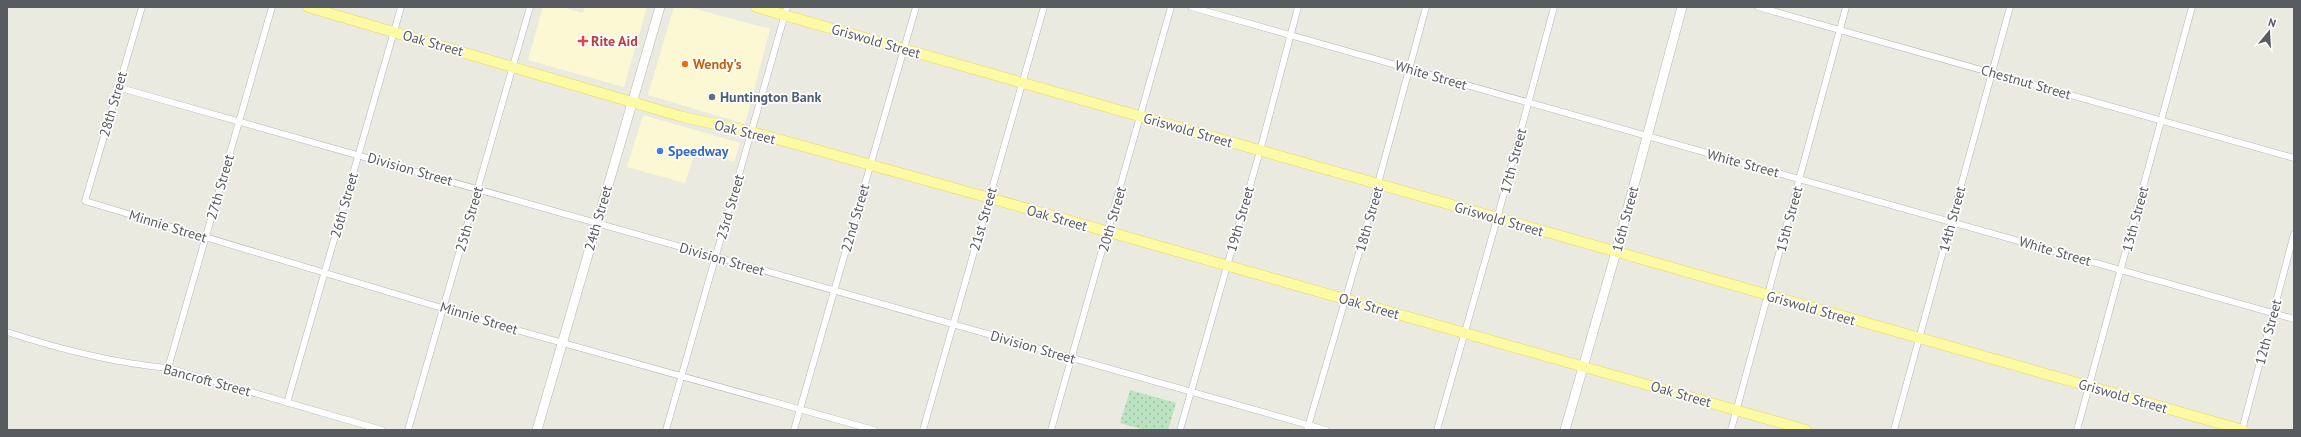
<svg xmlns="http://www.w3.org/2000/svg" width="2301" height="437" font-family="'PT Sans',sans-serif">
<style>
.commercial{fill:#fcf8d4}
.park{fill:url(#park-dots)}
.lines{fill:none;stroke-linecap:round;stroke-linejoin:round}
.street-casing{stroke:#b5b7bc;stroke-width:7}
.secondary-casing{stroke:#b5b8be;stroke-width:10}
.primary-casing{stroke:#ebd658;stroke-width:11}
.street{stroke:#fff;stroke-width:6}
.secondary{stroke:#fff;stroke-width:9}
.primary{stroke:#fcfaa4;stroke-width:10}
.health-dot{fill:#e0444e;stroke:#fff;stroke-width:1.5}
.food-dot{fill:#e8710a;stroke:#fff;stroke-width:1.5}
.service-dot{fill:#5c6f8a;stroke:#fff;stroke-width:1.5}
.shop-dot{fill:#3f7fe0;stroke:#fff;stroke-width:1.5}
.labels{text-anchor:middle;stroke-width:3.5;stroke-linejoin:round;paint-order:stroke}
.health-label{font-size:14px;font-weight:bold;fill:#be3a42;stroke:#fff;text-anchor:start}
.street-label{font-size:14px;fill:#585b60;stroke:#fff}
.food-label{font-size:14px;font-weight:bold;fill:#c56008;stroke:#fff;text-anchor:start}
.service-label{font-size:14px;font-weight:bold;fill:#4e5e75;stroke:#fff;text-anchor:start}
.shop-label{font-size:14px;font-weight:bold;fill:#366cbe;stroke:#fff;text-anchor:start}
</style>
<defs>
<pattern id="park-dots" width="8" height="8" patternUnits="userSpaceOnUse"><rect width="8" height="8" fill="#bce3c1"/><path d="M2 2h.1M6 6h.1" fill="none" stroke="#9cbba0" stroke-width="1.8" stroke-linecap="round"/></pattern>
</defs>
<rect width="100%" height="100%" fill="#ebeae0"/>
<!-- commercial -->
<g class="commercial">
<polygon points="543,7 562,7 583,13 585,7 647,7 624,87 528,60"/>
<polygon points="674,7 688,7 770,29 745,124 648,95"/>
<polygon points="643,115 740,143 734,162 696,149 685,183 627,167"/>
</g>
<!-- park -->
<polygon class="park" points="1130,390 1176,403 1168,430 1145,430 1120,423"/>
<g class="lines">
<!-- street casing -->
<g class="street-casing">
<g id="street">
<polyline points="142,7 85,201 502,326 874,430"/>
<polyline points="1191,7 2294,319"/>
<polyline points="1758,7 2294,158"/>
<polyline points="117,87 1326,430"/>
<path d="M7,332C59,349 113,363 168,368L382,430"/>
<polyline points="168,368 272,7"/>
<polyline points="287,403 401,7"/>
<polyline points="408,430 530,7"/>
<polyline points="666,430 787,7"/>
<polyline points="794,430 916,7"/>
<polyline points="923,430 1044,7"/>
<polyline points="1051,430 1171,7"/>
<polyline points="1180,430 1260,151 1298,7"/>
<polyline points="1307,430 1361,246 1426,7"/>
<polyline points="1437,430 1497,219 1554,7"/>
<polyline points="1731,430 1846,7"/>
<polyline points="1894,430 2010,7"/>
<polyline points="2077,430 2192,7"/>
<polyline points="2242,430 2294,234"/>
</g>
</g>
<!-- secondary casing -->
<g class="secondary-casing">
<g id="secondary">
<polyline points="537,430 660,7"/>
<polyline points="1565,430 1616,252 1682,7"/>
</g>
</g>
<!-- primary casing -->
<g class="primary-casing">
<g id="primary">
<polyline points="308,7 683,117 752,132 979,195 1806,430"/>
<polyline points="756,7 2243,430"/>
</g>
</g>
<!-- street -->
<use href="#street" class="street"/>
<!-- secondary -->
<use href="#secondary" class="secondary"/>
<!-- primary -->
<use href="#primary" class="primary"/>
</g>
<!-- markers -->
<path class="health-dot" d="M581 35h4v4h4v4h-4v4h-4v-4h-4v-4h4z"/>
<circle class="food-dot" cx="685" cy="64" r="4"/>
<circle class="service-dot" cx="712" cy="97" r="4"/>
<circle class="shop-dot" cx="660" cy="151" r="4"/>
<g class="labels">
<!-- health labels -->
<g class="health-label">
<text x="591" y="46">Rite Aid</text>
</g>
<!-- street labels -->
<g class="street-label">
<text transform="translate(876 41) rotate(16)" y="5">Griswold Street</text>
<text transform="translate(433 43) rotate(16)" y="5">Oak Street</text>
<text transform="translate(1431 75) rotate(16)" y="5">White Street</text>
<text transform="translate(2026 82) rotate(16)" y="5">Chestnut Street</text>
<text transform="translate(113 104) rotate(-74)" y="5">28th Street</text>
<text transform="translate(1188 130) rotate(16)" y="5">Griswold Street</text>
<text transform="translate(745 132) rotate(14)" y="5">Oak Street</text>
<text transform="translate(1513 161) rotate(-75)" y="5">17th Street</text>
<text transform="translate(1743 163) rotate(15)" y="5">White Street</text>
<text transform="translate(410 169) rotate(16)" y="5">Division Street</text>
<text transform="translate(220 187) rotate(-74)" y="5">27th Street</text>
<text transform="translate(344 205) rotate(-74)" y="5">26th Street</text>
<text transform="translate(730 207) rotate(-74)" y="5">23rd Street</text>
<text transform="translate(598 218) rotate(-74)" y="5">24th Street</text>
<text transform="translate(855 218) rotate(-74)" y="5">22nd Street</text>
<text transform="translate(1057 218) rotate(16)" y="5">Oak Street</text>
<text transform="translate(469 219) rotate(-74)" y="5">25th Street</text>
<text transform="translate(983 219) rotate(-74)" y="5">21st Street</text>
<text transform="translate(1112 219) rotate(-74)" y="5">20th Street</text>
<text transform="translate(1240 219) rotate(-74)" y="5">19th Street</text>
<text transform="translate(1369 219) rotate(-74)" y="5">18th Street</text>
<text transform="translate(1499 219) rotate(16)" y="5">Griswold Street</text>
<text transform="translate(1625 219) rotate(-75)" y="5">16th Street</text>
<text transform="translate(1789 219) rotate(-75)" y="5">15th Street</text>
<text transform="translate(1952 219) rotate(-75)" y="5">14th Street</text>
<text transform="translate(2135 219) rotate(-75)" y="5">13th Street</text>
<text transform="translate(168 226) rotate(17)" y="5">Minnie Street</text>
<text transform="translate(2055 251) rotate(16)" y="5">White Street</text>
<text transform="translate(722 259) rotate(16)" y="5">Division Street</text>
<text transform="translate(1369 306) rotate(16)" y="5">Oak Street</text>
<text transform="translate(1811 308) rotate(16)" y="5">Griswold Street</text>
<text transform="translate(479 318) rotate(17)" y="5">Minnie Street</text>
<text transform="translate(2268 332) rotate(-75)" y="5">12th Street</text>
<text transform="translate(1033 347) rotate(16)" y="5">Division Street</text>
<text transform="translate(207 380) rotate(15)" y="5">Bancroft Street</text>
<text transform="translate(1681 394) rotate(16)" y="5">Oak Street</text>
<text transform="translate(2123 396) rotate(16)" y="5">Griswold Street</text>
</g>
<!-- food labels -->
<g class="food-label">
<text x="693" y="69">Wendy's</text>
</g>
<!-- service labels -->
<g class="service-label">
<text x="720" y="102">Huntington Bank</text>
</g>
<!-- shop labels -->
<g class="shop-label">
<text x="668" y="156">Speedway</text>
</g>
</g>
<!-- border -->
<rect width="2301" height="437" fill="none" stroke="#585b60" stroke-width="16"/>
<!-- north arrow -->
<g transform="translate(2269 32) rotate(18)" stroke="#ffffff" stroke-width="3" paint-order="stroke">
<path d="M0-3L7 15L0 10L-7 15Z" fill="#585b60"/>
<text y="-6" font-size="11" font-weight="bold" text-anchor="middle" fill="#585b60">N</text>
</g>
</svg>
